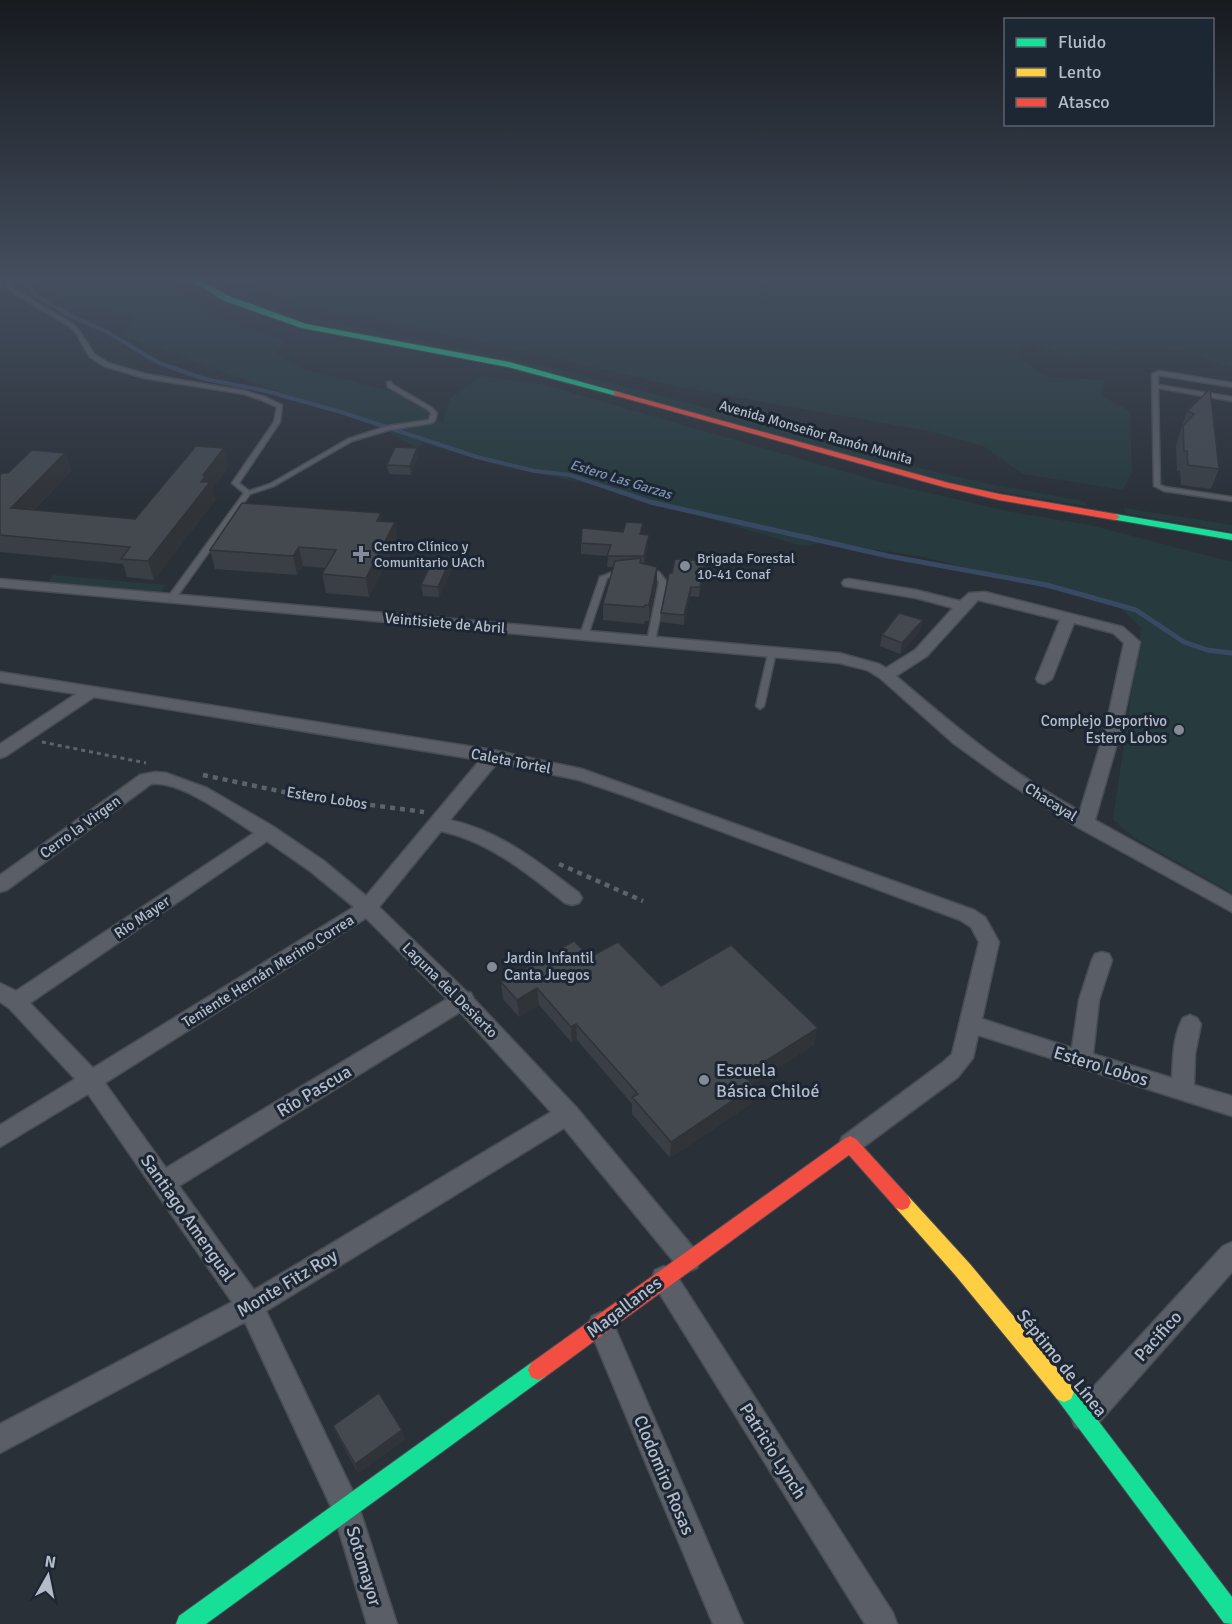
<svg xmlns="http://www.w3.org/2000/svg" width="1232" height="1624" font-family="Signika,sans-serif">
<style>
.green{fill:#273a3e}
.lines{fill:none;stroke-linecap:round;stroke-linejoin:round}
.stream-far1{stroke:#384963;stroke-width:4}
.stream{stroke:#384963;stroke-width:5}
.lane-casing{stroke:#484c53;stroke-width:3}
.street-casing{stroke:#484c53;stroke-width:3}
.fast-casing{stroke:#484c53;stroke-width:2}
.slow-casing{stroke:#484c53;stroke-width:2}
.jam-casing{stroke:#484c53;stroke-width:2}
.path-far1{stroke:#5d636a;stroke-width:3;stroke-dasharray:4 4;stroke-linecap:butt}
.path{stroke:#5d636a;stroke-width:4.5;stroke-dasharray:5 5;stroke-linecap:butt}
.lane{fill:#5a5e66;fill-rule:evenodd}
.street{fill:#5a5e66;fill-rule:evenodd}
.fast{fill:#16e098;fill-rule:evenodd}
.slow{fill:#ffcf43;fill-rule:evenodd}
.jam{fill:#f24e42;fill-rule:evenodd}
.wall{fill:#3a3f45}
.shaded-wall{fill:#303338}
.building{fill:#444950;stroke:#303338;stroke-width:1.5}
.poi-dot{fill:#848b96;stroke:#1d2633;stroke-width:2}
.labels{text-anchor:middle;stroke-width:6;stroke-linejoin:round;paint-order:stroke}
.far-street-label{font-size:14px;fill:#b4bcc9;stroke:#1d2633}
.far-water-label{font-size:14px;font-style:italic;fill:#7c92b1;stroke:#1d2633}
.far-poi-label{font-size:14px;fill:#b4bcc9;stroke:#1d2633;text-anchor:start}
.street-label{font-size:15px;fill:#b4bcc9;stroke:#1d2633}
.poi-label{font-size:15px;fill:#b4bcc9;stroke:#1d2633;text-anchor:end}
.near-street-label{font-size:18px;fill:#b4bcc9;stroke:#1d2633}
.near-poi-label{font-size:18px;fill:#b4bcc9;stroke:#1d2633;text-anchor:start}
</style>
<rect width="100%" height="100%" fill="#2a3038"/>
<!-- green -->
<g class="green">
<polygon points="42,279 160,279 224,321 285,341 276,354 303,369 418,398 442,424 450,398 483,376 545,385 881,482 1012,512 1090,525 1232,562 1232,893 1133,837 1113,819 1141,628 1119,607 924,557 828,542 802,546 596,485 508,468 422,443 417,448 384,429 120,335 126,331 134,317 102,308 69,309 45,289"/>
<polygon points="199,279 211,279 245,297 295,315 529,362 684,402 927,470 994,485 1079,500 1085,502 1086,506 962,485 757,430 266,311"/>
<polygon points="241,279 1232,279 1232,369 1182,350 1133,345 1106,354 1069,358 1027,342 1014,355 1046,377 1105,380 1101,396 1130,411 1132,472 1123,490 1023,474 983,446 928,431 678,387 548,356 316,308 262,291"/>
<polygon points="1124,508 1232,525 1232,532 1125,513"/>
<polygon points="53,575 166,585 161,592 156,593 55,584 49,581"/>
</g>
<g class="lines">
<!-- stream-far1 -->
<polyline class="stream-far1" points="22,279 36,296 71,316 107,332 159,363 205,379 266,391 341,412 477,457 535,471 570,475 623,493"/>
<!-- stream -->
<polyline class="stream" points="618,491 650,502 888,556 1047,585 1136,610 1184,642 1207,650 1232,653"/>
<!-- lane casing -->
<g class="lane-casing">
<g id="lane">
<polygon points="7,279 13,279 13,286 17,291 73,324 80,332 94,354 108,363 145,374 245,391 265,397 282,405 280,422 239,483 249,491 270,484 348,439 388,426 429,420 431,413 427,409 388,387 387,382 391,382 393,385 431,407 437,413 435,421 432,423 389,430 352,441 274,486 250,494 174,601 168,601 168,597 244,493 232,483 274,422 277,407 261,400 244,394 144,378 104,366 90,357 76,333 69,326 13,293 7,286"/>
<polygon points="1160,371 1232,383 1232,387 1158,375 1158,385 1232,397 1232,401 1158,388 1160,485 1165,487 1232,497 1232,501 1164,491 1154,486 1152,374"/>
<polygon points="621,569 627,569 628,571 607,578 588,635 587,637 581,637 580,635 600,577"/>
<polygon points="644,570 659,572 667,582 655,641 651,643 647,641 659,582 654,576 644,574"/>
<polygon points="769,650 775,650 776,652 764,706 760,709 756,706"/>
</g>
</g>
<!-- street casing -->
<g class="street-casing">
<g id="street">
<path d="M0,579L839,653L879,664L886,668L915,650L953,608L916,598L844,586L842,583L844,580L849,579L916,590L960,601L969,593L985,592L1123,627L1140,642L1122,726L1095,820L1232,896V912L1079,828L1003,779L953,743L880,678L867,670L839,663L0,587ZM978,600L1060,620L1036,679L1038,682L1044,684L1052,679L1074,623L1113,633L1124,643L1106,726L1080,811C1012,774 954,726 896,676L927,656Z"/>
<path d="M0,672L493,750L582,769L974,910L985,917L999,942L982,1019L1072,1048L1079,1000L1092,960L1095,954L1102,952L1109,954L1112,960L1099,1000L1093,1054L1172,1078C1173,1058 1173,1036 1183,1018L1190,1015L1197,1018L1201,1024L1195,1054L1194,1085L1232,1096V1116L978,1035L973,1058L958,1077L858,1151L850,1154L842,1151L839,1144L842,1137L942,1063L952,1054L979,942L971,927L960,920L629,797L579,780L497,763L450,820C500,831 539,862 579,893L582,898L579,903L572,905L565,903C527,873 490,842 441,831L379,907L467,992L471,993L474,999L576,1107L697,1252L700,1260L697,1268L688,1272L679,1268L564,1128L266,1311L356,1498L397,1624H367L333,1511L245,1322L0,1453V1424L232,1302L88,1094L0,1147V1125L75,1079L9,1008L0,1002V983L16,991L254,833C229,817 180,780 151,784L7,890L0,892V875L140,775L155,772L166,773L207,788L274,827L324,861L366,896L480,760L94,697L6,756L0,758V744L76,694L0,682ZM267,841L310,871L354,907L93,1068L30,1003ZM366,918L447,999L166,1168L105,1083ZM460,1012L551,1112L254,1290L179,1186Z"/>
<polygon points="1232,1242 1232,1272 1095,1427 1085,1431 1075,1427 1071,1417 1075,1407 1223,1246"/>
<polygon points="664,1266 673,1270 893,1613 897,1624 865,1624 655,1286 652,1278 655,1270"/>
<polygon points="601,1312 610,1316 743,1624 713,1624 588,1325 592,1316"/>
</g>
</g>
<!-- fast casing -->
<g class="fast-casing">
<g id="fast">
<polygon points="187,279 197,279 231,297 306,324 509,362 621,393 617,396 508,367 302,328 225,301"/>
<polygon points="1115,514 1232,534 1232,540 1111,519 1111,515"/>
<polygon points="538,1360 545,1363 548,1370 545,1377 206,1624 176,1624 179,1616 531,1363"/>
<polygon points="1064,1382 1071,1385 1232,1597 1232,1624 1224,1623 1057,1399 1054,1392 1057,1385"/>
</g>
</g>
<!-- slow casing -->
<g class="slow-casing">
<polygon id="slow" points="902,1194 908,1196 970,1264 1071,1385 1074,1392 1071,1399 1064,1402 1057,1399 956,1276 896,1208 893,1202 896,1196"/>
</g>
<!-- jam casing -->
<g class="jam-casing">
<g id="jam">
<polygon points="614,391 949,483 999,494 1115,514 1120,517 1115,520 999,500 944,487 614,395"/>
<polygon points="850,1136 856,1139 908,1196 911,1202 908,1208 902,1210 896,1208 849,1155 545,1377 538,1380 531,1377 528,1370 531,1363 844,1139"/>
</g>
</g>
<!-- path-far1 -->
<polyline class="path-far1" points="42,742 146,763"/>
<!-- path -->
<g class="path">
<polyline points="203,775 303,796 424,812"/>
<polyline points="559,864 643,901"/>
</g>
<!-- lane -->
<use href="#lane" class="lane"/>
<!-- street -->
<use href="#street" class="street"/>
<!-- fast -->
<use href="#fast" class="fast"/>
<!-- slow -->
<use href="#slow" class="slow"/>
<!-- jam -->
<use href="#jam" class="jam"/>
</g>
<!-- wall -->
<g class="wall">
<polygon points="1210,389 1219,469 1211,489 1181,485 1180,471 1177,471 1176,446 1187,411"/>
<polygon points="417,448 418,457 411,475 389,474 387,465"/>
<polygon points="65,453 71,471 34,510 135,519 229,466 212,488 215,500 154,580 127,577 123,564 0,552 0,475 8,473"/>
<polygon points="381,513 382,521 395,522 397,541 369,597 326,593 322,574 326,568 303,566 297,575 215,569 210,550"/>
<polygon points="642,534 648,545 644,564 657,583 649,621 645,621 644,624 603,620 603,604 614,567 607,567 608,556 581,554 581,543"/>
<polygon points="704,571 699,597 690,596 684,625 661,622 661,613"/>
<polygon points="451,572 439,597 423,596 421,585"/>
<polygon points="923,620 920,631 900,654 880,646 882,635"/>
<polygon points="590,957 661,986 814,1045 752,1084 752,1103 670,1158 632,1114 632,1104 577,1040 572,1043 539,1005 519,1017 503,999 501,982"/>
<polygon points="333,1426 402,1430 405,1439 358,1473 337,1435"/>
</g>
<!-- shaded-wall -->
<g class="shaded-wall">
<polygon points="224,448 229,466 212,488 215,500 154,580 148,561 201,482 203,475"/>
<polygon points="417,448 418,457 411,475 410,466"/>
<polygon points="65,453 71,471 18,526 11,508"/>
<polygon points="381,513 384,532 377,521"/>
<polygon points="395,522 397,541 369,597 366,578"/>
<polygon points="649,535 648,545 643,566 644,556"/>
<polygon points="299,547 303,566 297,575 293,556"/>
<polygon points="450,561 451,572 439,597 438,587"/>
<polygon points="705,561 704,571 699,597 700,587"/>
<polygon points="657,567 657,583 649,621 649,605"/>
<polygon points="691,587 690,596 684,625 684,615"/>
<polygon points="923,620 920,631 900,654 902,643"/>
<polygon points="537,988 539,1005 519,1017 517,1000"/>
<polygon points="576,1024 577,1040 572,1043 571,1027"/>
<polygon points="818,1028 814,1045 741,1091 743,1075"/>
<polygon points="754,1086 752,1103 670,1158 671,1142"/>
<polygon points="402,1430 405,1439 358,1473 355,1464"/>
</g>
<!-- building -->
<g class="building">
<polygon points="1210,389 1219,469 1188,465 1187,451 1184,451 1183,426 1194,414 1187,411"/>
<polygon points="196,446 224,448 203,475 206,475 201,482 210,482 148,561 121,559 130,547 0,535 0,475 2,473 8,473 32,450 65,453 11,508 135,519"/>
<polygon points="395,447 417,448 410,466 387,465"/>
<polygon points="242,503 381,513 377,521 395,522 366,578 322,574 336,550 299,547 293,556 210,550"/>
<polygon points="626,522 643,523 640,534 649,535 644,556 607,556 611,545 581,543 582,528 623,532"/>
<polygon points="641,558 640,563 657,567 649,605 645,605 644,607 603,604 615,561"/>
<polygon points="675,559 705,561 700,587 691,587 684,615 661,613 669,573 672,573"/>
<polygon points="450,561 438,587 421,585 431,564"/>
<polygon points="899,613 923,620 902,643 882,635"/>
<polygon points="574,941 590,957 618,942 661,986 731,945 818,1028 743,1075 754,1086 671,1142 632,1097 638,1094 576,1024 571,1027 537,988 517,1000 501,982"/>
<polygon points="379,1393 402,1430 355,1464 333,1426"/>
</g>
<!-- sky -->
<linearGradient id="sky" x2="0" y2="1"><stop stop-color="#171a1f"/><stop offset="0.55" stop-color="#444e5e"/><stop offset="1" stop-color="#444e5e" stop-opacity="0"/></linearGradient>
<rect width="1232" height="507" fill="url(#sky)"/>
<!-- markers -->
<g class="poi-dot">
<path d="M358 545h6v6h6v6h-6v6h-6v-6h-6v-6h6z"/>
<circle cx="685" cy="566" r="6"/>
<circle cx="1179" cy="730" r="6"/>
<circle cx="492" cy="967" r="6"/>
<circle cx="704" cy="1080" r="6"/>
</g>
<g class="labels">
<!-- far-street labels -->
<g class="far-street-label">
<text transform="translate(816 432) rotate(16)" y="5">Avenida Monseñor Ramón Munita</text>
</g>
<!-- far-water labels -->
<g class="far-water-label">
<text transform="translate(621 479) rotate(17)" y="5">Estero Las Garzas</text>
</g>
<!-- far-poi labels -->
<g class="far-poi-label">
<text x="374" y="551">Centro Clínico y<tspan x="374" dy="16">Comunitario UACh</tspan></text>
<text x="697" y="563">Brigada Forestal<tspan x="697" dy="16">10-41 Conaf</tspan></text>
</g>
<!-- street labels -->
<g class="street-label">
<text transform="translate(445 623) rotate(5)" y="5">Veintisiete de Abril</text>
<text transform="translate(511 761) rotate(11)" y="5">Caleta Tortel</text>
<text transform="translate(327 798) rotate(9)" y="5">Estero Lobos</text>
<text transform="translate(1051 802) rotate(32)" y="5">Chacayal</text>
<text transform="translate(80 827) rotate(-36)" y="5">Cerro la Virgen</text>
<text transform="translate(142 917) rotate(-34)" y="5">Río Mayer</text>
<text transform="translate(268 971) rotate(-32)" y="5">Teniente Hernán Merino Correa</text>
<text transform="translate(450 990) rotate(45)" y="5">Laguna del Desierto</text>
</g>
<!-- poi labels -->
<g class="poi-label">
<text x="1167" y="726">Complejo Deportivo<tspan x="1167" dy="17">Estero Lobos</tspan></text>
<text x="504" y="963" text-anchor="start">Jardin Infantil<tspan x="504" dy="17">Canta Juegos</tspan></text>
</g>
<!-- near-street labels -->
<g class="near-street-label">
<text transform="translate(1101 1066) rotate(17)" y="6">Estero Lobos</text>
<text transform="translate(314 1091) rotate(-31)" y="6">Río Pascua</text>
<text transform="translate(188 1218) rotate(55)" y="6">Santiago Amengual</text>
<text transform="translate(287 1283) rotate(-31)" y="6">Monte Fitz Roy</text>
<text transform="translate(624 1307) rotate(-37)" y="6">Magallanes</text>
<text transform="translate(1158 1336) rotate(-48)" y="6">Pacifico</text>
<text transform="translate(1062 1363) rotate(51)" y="6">Séptimo de Línea</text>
<text transform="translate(773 1451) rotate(58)" y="6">Patricio Lynch</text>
<text transform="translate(664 1475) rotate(67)" y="6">Clodomiro Rosas</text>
<text transform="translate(364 1566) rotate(73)" y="6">Sotomayor</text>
</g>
<!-- near-poi labels -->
<g class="near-poi-label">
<text x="716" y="1076">Escuela<tspan x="716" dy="21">Básica Chiloé</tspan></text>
</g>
</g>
<!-- legend -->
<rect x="1004" y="18" width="210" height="108" fill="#1d2633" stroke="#59626f" stroke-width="1.5"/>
<rect x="1016" y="38" width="30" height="9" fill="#16e098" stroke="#59626f" stroke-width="1.5"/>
<text x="1058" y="48" font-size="18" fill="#b4bcc9">Fluido</text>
<rect x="1016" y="68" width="30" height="9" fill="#ffcf43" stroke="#59626f" stroke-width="1.5"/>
<text x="1058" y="78" font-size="18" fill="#b4bcc9">Lento</text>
<rect x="1016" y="98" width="30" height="9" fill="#f24e42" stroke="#59626f" stroke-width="1.5"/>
<text x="1058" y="108" font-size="18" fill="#b4bcc9">Atasco</text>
<!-- north arrow -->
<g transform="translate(48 1576) rotate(9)" stroke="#1d2633" stroke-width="4.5" paint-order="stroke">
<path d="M0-4.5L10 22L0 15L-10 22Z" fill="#b4bcc9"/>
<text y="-9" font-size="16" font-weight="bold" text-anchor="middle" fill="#b4bcc9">N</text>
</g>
</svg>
